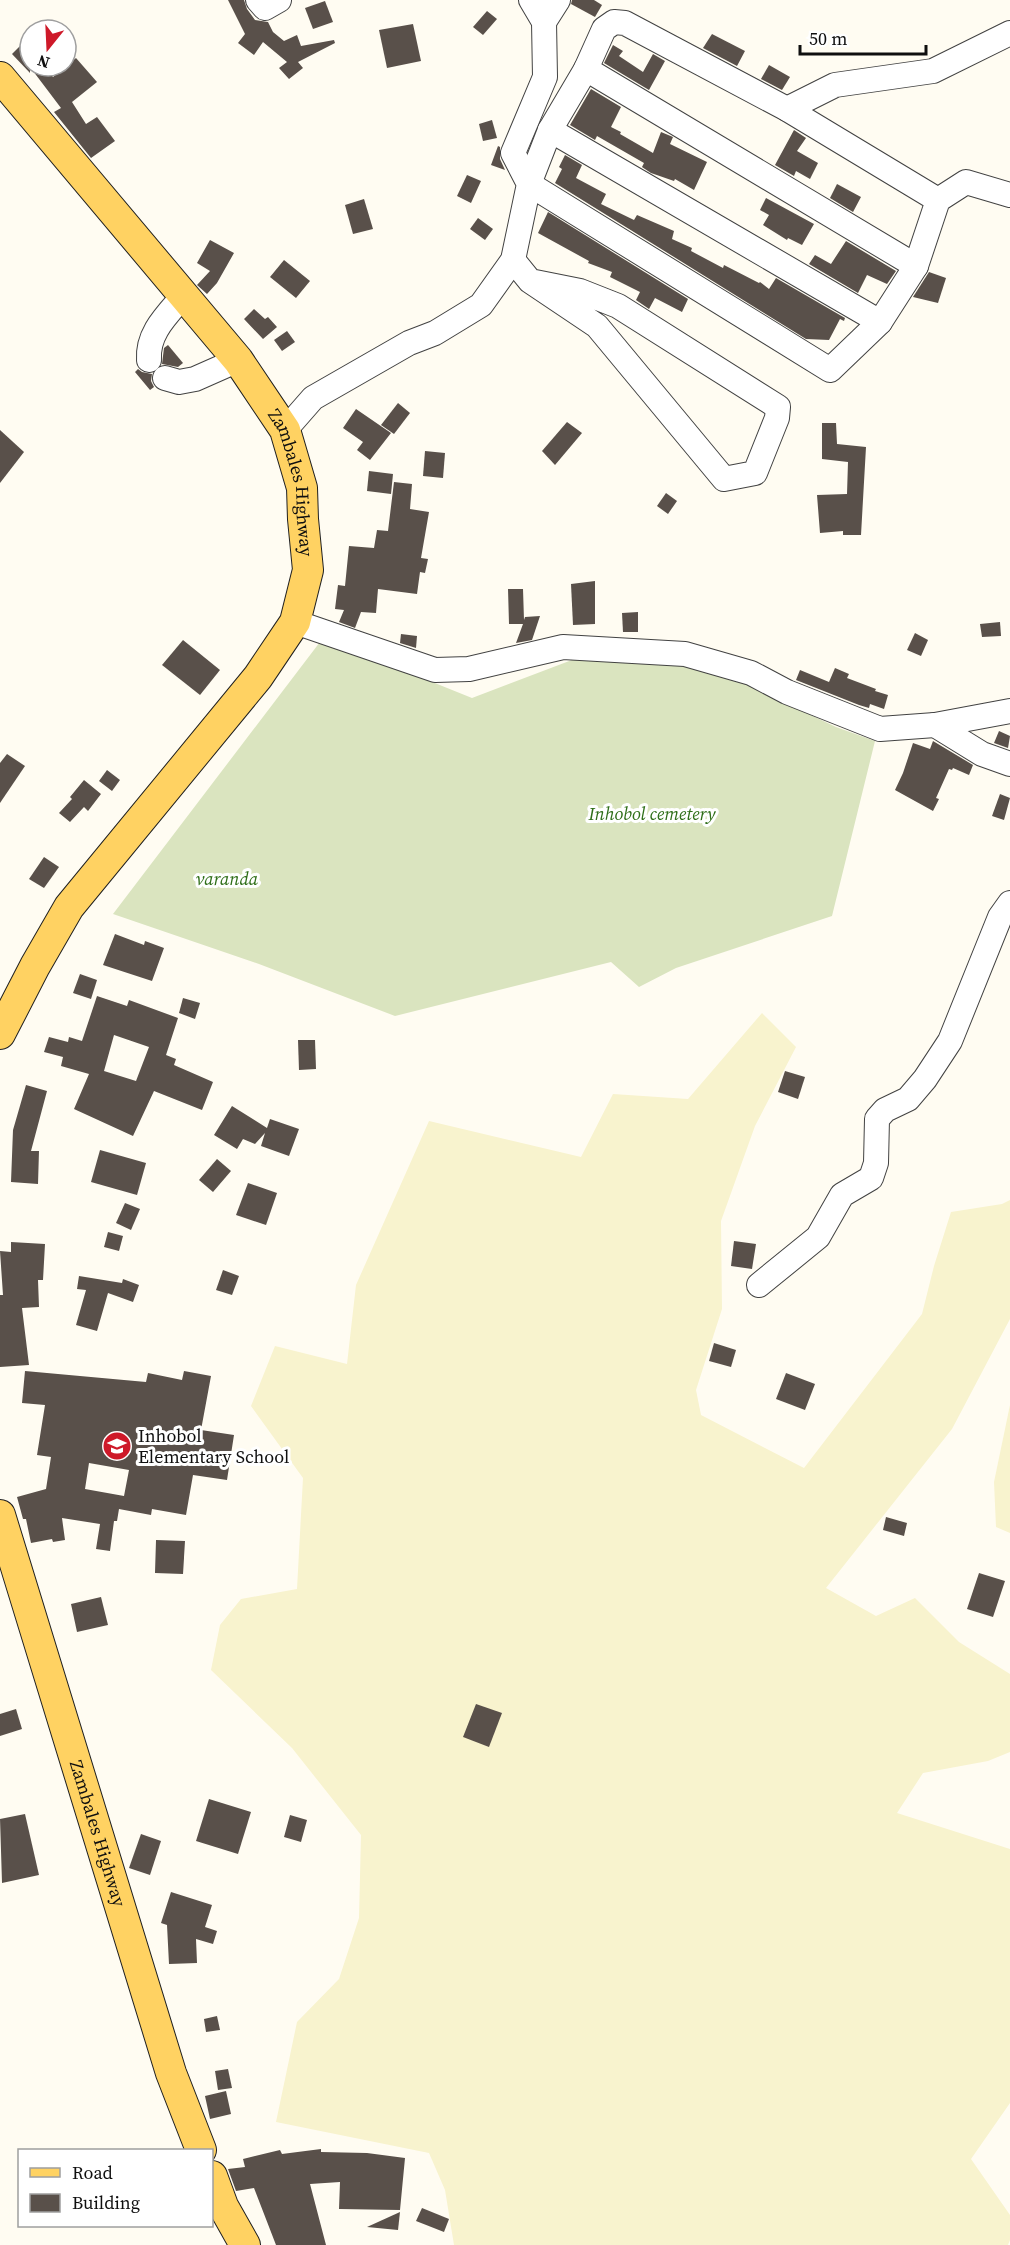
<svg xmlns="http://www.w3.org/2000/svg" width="1010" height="2245" font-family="'Source Serif 4',serif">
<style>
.farmland{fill:#f8f3ce}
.cemetery{fill:#dae4bf}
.building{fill:#59504a;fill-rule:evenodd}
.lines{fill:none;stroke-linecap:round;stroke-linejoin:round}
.minor-casing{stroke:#424242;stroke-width:26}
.major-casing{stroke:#202020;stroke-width:32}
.minor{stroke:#fff;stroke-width:24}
.major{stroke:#ffd262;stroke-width:30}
.labels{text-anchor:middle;stroke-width:6;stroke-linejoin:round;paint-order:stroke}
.street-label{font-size:18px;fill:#0f0f0f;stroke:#fff}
.park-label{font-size:18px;font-style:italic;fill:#2e6e18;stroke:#fff}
.poi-label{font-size:18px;fill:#0f0f0f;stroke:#fff;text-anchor:start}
</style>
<rect width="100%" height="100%" fill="#fffcf2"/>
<!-- farmland -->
<g class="farmland">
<polygon points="762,1013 796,1047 755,1126 721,1221 722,1309 696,1390 701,1415 804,1468 922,1314 934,1266 951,1212 1002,1204 1010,1200 1010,1319 952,1429 826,1588 876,1616 915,1598 959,1642 1010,1674 1010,1752 988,1761 923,1773 897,1813 1010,1849 1010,2103 971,2159 1010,2215 1010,2240 1008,2245 454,2245 445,2190 429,2153 276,2122 297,2022 339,1979 359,1918 361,1835 292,1748 211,1670 220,1625 241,1599 297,1589 303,1478 251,1406 275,1346 347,1364 356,1285 429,1121 581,1157 613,1094 688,1099"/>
<polygon points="1010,1405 1010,1533 996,1527 994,1482"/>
</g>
<!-- cemetery -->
<polygon class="cemetery" points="323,638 472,698 593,652 714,669 836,727 875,741 832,916 676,968 639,987 611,962 395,1016 259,964 113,914"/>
<!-- building -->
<g class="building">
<polygon points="228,0 244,0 247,9 255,20 268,22 273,32 284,41 297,35 301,46 334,40 335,43 298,62 303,68 289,79 279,68 287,62 263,42 254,55 238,43 245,34"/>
<polygon points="572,0 594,0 602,5 595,17 571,4"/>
<polygon points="325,1 333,22 313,29 305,8"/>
<polygon points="487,11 497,19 483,35 473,27"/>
<polygon points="413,24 421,61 387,68 379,30"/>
<polygon points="712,34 745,51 737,66 703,48"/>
<polygon points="30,36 30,66 45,66 53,77 76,58 97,82 72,102 86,124 97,117 115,141 91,158 54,112 61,108 30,67 30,73 12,54"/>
<polygon points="613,45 623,51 619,56 643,72 653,54 665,61 649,90 604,63"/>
<polygon points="769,65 790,77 782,90 761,79"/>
<polygon points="591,89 621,107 611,127 621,132 620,134 653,153 661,132 673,137 670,144 707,162 694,190 675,179 674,181 651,173 642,167 644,163 597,136 595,140 570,125"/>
<polygon points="492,120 497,138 483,141 479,124"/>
<polygon points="794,130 806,138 797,151 818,163 810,179 796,171 794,176 775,165"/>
<polygon points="498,146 500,147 500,159 505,170 491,165"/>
<polygon points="565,155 582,165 576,178 606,194 601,204 634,220 637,215 674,231 672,239 692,248 691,251 723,268 724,265 759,283 760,282 769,289 776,278 845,318 844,321 840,319 829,340 806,339 555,183 562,169 559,167"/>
<polygon points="467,175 481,181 471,203 457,196"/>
<polygon points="837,184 861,197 853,212 830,198"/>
<polygon points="766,198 814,224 802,245 788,238 787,240 763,225 769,215 760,210"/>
<polygon points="364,199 373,229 353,234 345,205"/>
<polygon points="548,212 688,299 682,312 655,298 649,309 636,300 640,292 610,277 612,272 588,263 589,261 538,233"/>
<polygon points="478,218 493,229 485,240 470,229"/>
<polygon points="210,240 234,253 217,283 207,294 197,285 210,271 197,263"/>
<polygon points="846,241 896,271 887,284 867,275 858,293 809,264 815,255 831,264"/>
<polygon points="284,260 310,281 296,298 270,277"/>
<polygon points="929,272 946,278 938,303 913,297"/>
<polygon points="254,309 265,319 268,317 277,327 263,339 244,319"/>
<polygon points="287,331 295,342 282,351 274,340"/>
<polygon points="168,345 183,363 178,367 162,364 164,348"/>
<polygon points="138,369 142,372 152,374 151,381 154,387 150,390 135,372"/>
<polygon points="398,403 410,413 394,434 381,425"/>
<polygon points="356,409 391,433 370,460 357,450 363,442 343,428"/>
<polygon points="567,422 582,433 555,465 542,451"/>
<polygon points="822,423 836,423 837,444 866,447 861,535 843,535 843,531 820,533 817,495 847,494 848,462 822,459"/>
<polygon points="0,430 24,452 0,483"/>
<polygon points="425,451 445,453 443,478 423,476"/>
<polygon points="369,471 393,474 391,494 367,491"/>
<polygon points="394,482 412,484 410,509 429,512 421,558 428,559 425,573 420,572 417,594 378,589 376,613 361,612 355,628 339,622 344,610 335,609 338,585 345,586 349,546 374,548 377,530 388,531"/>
<polygon points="666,493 677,501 668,514 657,506"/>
<polygon points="595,581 595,624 573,625 571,584"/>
<polygon points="508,589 523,589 524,620 525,617 540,616 532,640 516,643 523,624 509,624"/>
<polygon points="638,612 638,632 623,632 622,613"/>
<polygon points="1000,622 1001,636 982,637 980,624"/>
<polygon points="915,633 928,640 921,656 907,650"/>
<polygon points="401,634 417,636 416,648 400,643"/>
<polygon points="183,640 220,670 200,695 162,665"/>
<polygon points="835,668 849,674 847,678 876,689 875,691 888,695 884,709 870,704 869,708 859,705 796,680 800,670 829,682"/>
<polygon points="999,731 1010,736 1008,748 994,743"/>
<polygon points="933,741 973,765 969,775 953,768 952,770 949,769 936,798 939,799 933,811 895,790 903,773 913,743 930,749"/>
<polygon points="7,754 25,766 0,803 0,763"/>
<polygon points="107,770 120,780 112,791 99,781"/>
<polygon points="84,780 101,794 88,811 84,807 70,822 59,813 72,799 70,797"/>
<polygon points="1000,794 1010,798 1004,820 992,816"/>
<polygon points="44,857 59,867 44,888 29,879"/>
<polygon points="115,934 144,945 145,941 164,948 152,981 103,965"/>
<polygon points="80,974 97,980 91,999 73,993"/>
<path d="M97,996L127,1006L129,1000L178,1018L166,1055L176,1059L174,1065L213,1082L202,1110L154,1091L133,1136L74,1109L89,1074L61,1066L63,1057L44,1052L49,1037L68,1042L69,1037L82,1041ZM114,1035L149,1047L136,1081L104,1071Z"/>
<polygon points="183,998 200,1003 195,1019 179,1013"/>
<polygon points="298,1040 315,1040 316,1069 299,1070"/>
<polygon points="785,1071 805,1077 798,1099 778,1092"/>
<polygon points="26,1085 47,1091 31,1151 39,1151 38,1184 11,1182 13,1130"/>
<polygon points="232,1106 267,1128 270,1119 299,1129 289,1156 261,1146 265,1133 255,1144 243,1139 237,1149 214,1135"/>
<polygon points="100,1150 146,1163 137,1195 91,1182"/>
<polygon points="217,1159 231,1171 213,1192 199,1180"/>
<polygon points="248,1183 277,1193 266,1225 236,1215"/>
<polygon points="125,1203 140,1209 131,1230 116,1223"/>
<polygon points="108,1232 123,1236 119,1251 104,1247"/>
<polygon points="734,1241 756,1244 752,1269 731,1266"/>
<polygon points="11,1242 45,1244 43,1280 38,1280 39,1307 22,1308 29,1365 0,1367 0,1295 3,1295 0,1251 11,1252"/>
<polygon points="223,1270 239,1276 232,1295 216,1290"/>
<polygon points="79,1276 122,1283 123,1279 139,1285 133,1302 108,1293 97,1331 76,1325 86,1290 77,1289"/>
<polygon points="714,1343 736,1350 731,1367 709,1361"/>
<path d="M25,1371L146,1382L148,1373L182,1380L184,1371L211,1376L201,1430L234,1435L227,1480L193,1475L186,1515L152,1509L151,1515L119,1509L117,1521H114L110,1551L96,1549L100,1524L62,1518L65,1540L53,1542L52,1539L31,1543L26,1519H23L17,1497L46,1489L51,1457L37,1455L45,1405L22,1403ZM89,1463L129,1470L124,1496L85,1489Z"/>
<polygon points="786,1373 815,1384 805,1410 776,1399"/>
<polygon points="886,1517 907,1523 904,1536 883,1530"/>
<polygon points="156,1540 185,1541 183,1574 155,1573"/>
<polygon points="979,1573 1005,1581 993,1617 967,1609"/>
<polygon points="101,1597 108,1625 77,1632 71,1604"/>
<polygon points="476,1704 502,1713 489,1747 463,1737"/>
<polygon points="16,1709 22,1729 0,1736 0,1714"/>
<polygon points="209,1799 251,1812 238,1854 196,1841"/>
<polygon points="25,1814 39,1875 2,1883 0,1819"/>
<polygon points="290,1815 307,1820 301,1842 284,1837"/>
<polygon points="141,1834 161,1841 150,1875 129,1868"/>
<polygon points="171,1892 212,1905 205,1927 217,1931 213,1944 196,1939 197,1963 169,1964 167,1925 161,1923"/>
<polygon points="217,2016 220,2030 206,2032 204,2019"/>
<polygon points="228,2069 232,2088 218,2090 215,2071"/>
<polygon points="226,2091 231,2114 210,2119 205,2096"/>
<polygon points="321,2149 321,2152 367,2153 405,2158 400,2210 339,2209 340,2182 310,2184 326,2245 276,2245 254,2188 236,2191 228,2169 245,2167 243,2159 280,2150 282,2154"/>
<polygon points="422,2208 449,2219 444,2232 416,2221"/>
<polygon points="400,2212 398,2230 367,2227"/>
</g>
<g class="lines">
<!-- minor casing -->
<g class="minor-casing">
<g id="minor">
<polyline points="258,0 265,8 279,0"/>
<polyline points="544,22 558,0"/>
<polyline points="586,69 916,266"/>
<polyline points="787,109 835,85 933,71 1010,33"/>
<polyline points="550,130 880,322"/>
<polyline points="938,200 787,109 625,23 614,22 604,29 586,69 550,130 529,184 830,370 880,322 916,266 938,200 966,182 1010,195"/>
<polyline points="513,260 530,281 597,326 724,479 755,473 777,418 778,407 618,306 580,291 530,281"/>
<path d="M149,360C147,333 167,315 184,295"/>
<polyline points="165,378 179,382 195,379 238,360"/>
<polyline points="285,430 313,398 409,343 435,333 481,305 513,260 529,184 513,153 545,77 544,22 531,0"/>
<polyline points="295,622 435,670 469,669 563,647 685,654 751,673 787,692 880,729 935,725 1010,711"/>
<polyline points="935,725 982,754 1010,764"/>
<polyline points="759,1285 818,1237 842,1195 871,1178 876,1163 877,1119 885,1110 908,1099 925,1079 950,1041 1000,917 1010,903"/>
</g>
</g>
<!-- major casing -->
<g class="major-casing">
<g id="major">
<path id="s1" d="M0,77L238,360L285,430L302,488L303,519L308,570L295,622L258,677L69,907L35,966L0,1034"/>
<path id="s2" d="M0,1515L171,2073L201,2150"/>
<polyline points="212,2176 223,2206 245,2245"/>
</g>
</g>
<!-- minor -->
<use href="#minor" class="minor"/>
<!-- major -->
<use href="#major" class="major"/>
</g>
<!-- icons -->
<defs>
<g id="school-disc" transform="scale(1.5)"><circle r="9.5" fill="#ce1929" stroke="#fff"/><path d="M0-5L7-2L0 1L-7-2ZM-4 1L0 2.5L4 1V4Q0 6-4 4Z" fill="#fff"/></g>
</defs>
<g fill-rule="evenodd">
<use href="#school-disc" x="117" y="1446"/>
</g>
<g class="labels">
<!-- street labels -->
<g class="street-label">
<text dy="6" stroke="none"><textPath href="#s1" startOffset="507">Zambales Highway</textPath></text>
<text dy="6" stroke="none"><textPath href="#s2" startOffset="333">Zambales Highway</textPath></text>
</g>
<!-- park labels -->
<g class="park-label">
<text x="652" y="820">Inhobol cemetery</text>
<text x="227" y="885">varanda</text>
</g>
<!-- poi labels -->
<g class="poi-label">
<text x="138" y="1442">Inhobol<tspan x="138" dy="21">Elementary School</tspan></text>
</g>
</g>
<!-- legend -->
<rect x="18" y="2149" width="195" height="78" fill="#ffffff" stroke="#9f9f9f" stroke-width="1.5"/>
<rect x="30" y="2168" width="30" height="9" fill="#ffd262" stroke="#9f9f9f" stroke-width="1.5"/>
<text x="72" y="2179" font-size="18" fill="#0f0f0f">Road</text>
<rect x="30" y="2194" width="30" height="18" fill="#59504a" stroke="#9f9f9f" stroke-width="1.5"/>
<text x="72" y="2209" font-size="18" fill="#0f0f0f">Building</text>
<!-- north arrow -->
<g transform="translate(48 48) rotate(198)"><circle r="28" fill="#ffffff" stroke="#9f9f9f" stroke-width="1.5"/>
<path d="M0-4.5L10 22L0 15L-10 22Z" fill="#ce1929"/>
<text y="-9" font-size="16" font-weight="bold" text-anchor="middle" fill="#0f0f0f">N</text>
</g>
<!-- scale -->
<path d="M800 45v9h126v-9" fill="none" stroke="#0f0f0f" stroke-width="3"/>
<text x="809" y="45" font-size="18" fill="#0f0f0f" stroke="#ffffff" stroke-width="4.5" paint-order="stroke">50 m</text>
</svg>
